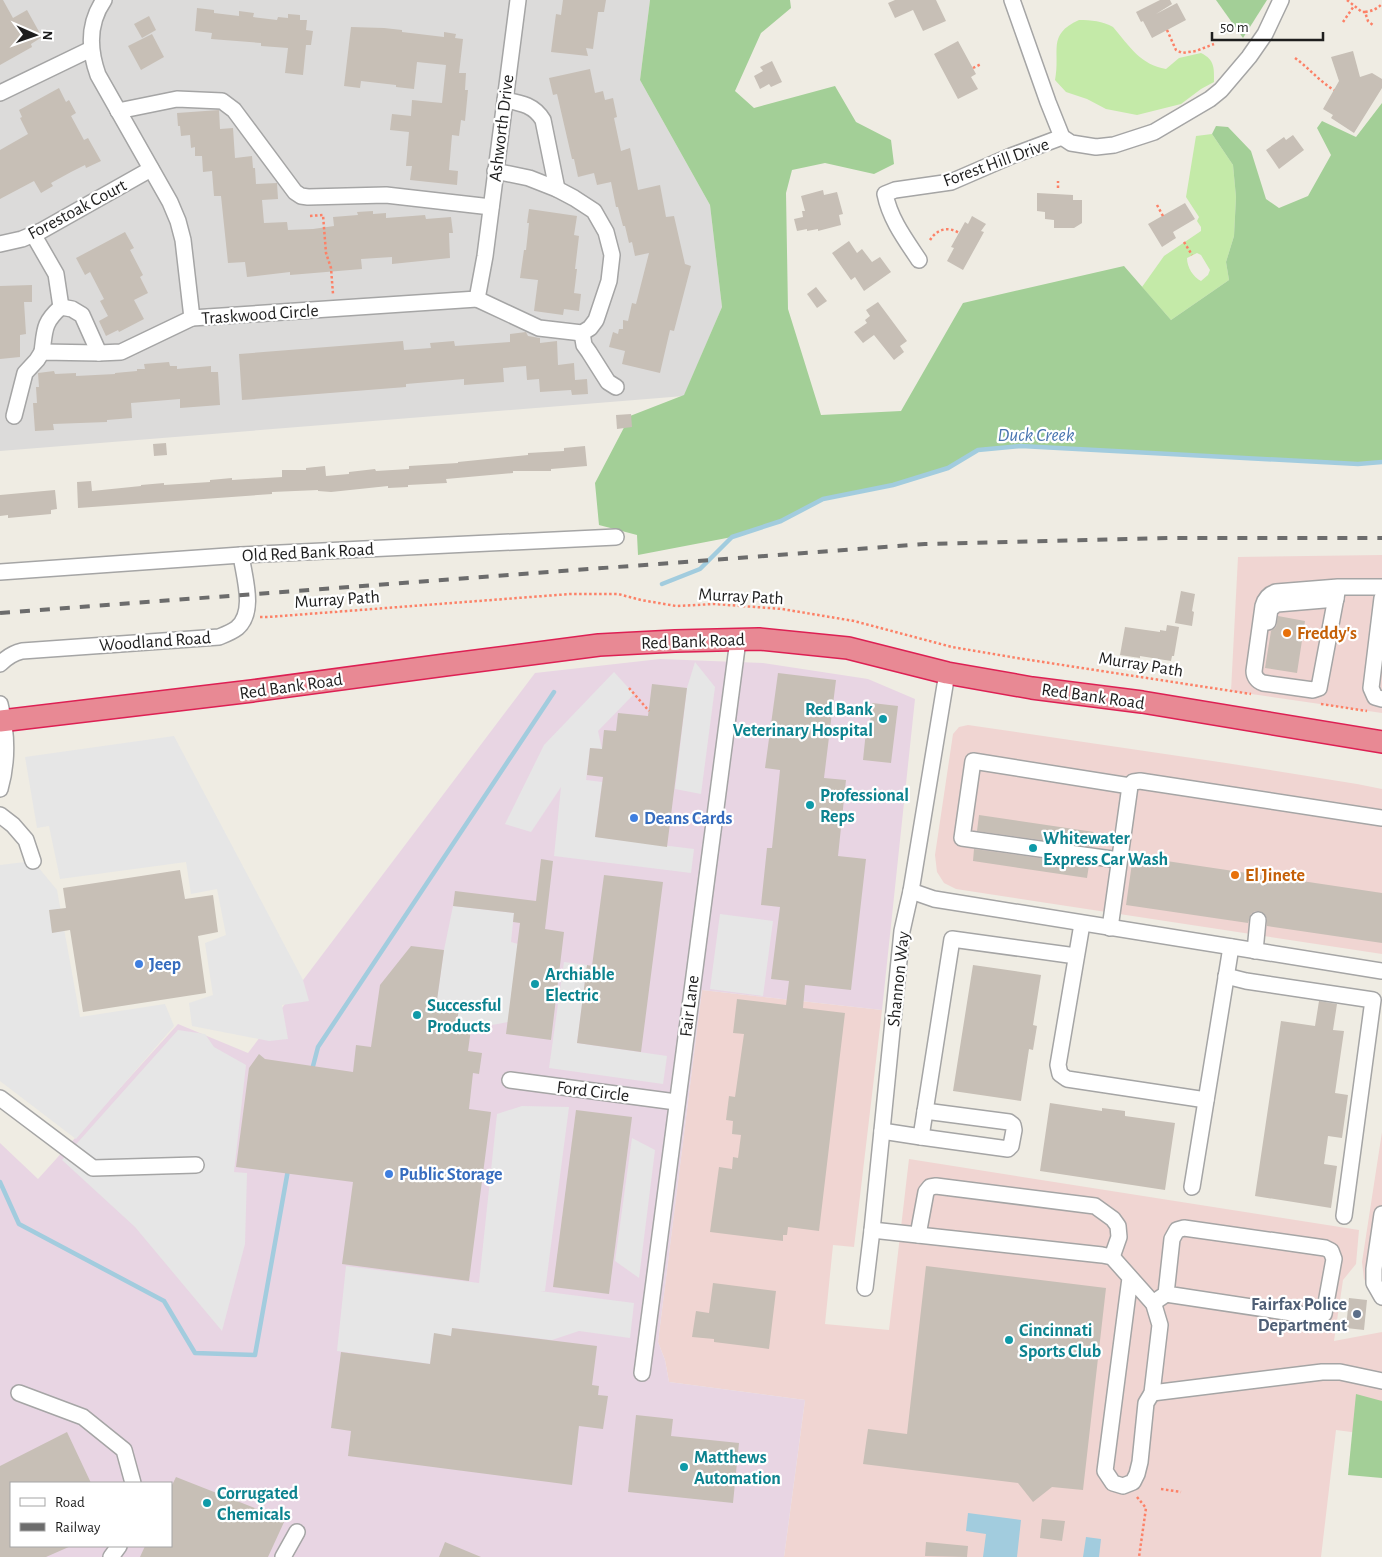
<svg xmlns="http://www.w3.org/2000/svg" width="1382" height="1557" font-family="'Alegreya Sans',sans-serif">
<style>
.residential{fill:#dcdbda}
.commercial{fill:#f0d5d2}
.industrial{fill:#e8d5e3;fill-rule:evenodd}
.grass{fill:#c4eaa8;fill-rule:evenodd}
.forest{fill:#a3cf97}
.parking{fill:#e6e6e6}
.water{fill:#a2ccde}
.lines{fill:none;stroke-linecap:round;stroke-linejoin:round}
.stream{stroke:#a2ccde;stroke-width:4.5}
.building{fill:#c7bfb6}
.minor-casing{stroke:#a5a5a5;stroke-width:18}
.highway-casing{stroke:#dd2053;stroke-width:24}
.path{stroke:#fc8167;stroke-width:2.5;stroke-dasharray:2.5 2.5;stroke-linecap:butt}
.minor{stroke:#fff;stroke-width:15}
.highway{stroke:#e88994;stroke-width:21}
.rail{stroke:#6c6c6c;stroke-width:4;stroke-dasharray:10 10;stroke-linecap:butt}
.food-dot{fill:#e8710a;stroke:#fff;stroke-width:2}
.culture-dot{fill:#0f9aa8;stroke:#fff;stroke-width:2}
.shop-dot{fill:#3f7fe0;stroke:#fff;stroke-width:2}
.service-dot{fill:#5c6f8a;stroke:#fff;stroke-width:2}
.labels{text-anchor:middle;stroke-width:4.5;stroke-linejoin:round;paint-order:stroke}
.street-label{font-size:18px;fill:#1e1e1e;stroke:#fff}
.food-label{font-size:18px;font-weight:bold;fill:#c56008;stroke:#fff;text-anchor:start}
.culture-label{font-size:18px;font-weight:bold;fill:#0d838f;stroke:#fff;text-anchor:start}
.shop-label{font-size:18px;font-weight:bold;fill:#366cbe;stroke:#fff;text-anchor:start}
.service-label{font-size:18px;font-weight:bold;fill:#4e5e75;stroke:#fff;text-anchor:end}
.water-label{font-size:19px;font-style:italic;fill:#4874af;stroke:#fff}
</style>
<rect width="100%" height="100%" fill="#efece3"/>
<!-- residential -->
<polygon class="residential" points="0,0 650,0 640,80 710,205 722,307 684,396 0,451"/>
<!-- commercial -->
<g class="commercial">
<polygon points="1382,555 1382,713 1231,691 1238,557"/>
<polygon points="968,725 1226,763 1357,784 1382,789 1382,954 956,889 944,883 937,872 935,855 953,734 959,727"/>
<polygon points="702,990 882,1010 854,1247 833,1245 825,1324 889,1330 909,1159 1359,1230 1356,1264 1343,1280 1334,1341 1382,1332 1382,1436 1336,1430 1321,1557 784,1557 805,1400 669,1382 665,1360 658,1342"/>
<polygon points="1382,1132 1382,1307 1374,1299 1364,1279 1362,1262"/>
</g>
<!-- industrial -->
<path class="industrial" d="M660,659L763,663L868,679L915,699L882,1010L702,990L658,1342L665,1360L669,1382L805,1400L784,1557H0V1143L38,1179L178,1024L248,1053L535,673ZM11,1483H171V1546H11Z"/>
<!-- grass -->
<g class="grass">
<path d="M1079,20C1091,20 1103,21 1113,27C1129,46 1141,65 1166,69L1179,58L1201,53C1215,60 1214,68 1214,82L1201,89L1181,104L1137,115L1106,109L1087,99L1066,92L1055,80C1061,51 1046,35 1079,20Z"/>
<path d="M1212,134L1233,165L1236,197L1234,236L1226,262L1229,280L1171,320L1142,287L1164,256L1201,231V227L1197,221L1199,217L1186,197L1196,136ZM1197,253L1201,255L1210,270L1208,275L1201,281C1193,277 1187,267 1187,258Z"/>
</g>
<!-- forest -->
<g class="forest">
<polygon points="650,0 790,0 791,8 761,33 735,91 754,108 835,86 856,122 891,140 894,164 874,174 825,163 792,170 786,193 788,309 821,415 901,411 963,303 1124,266 1171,320 1229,280 1226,262 1234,236 1236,197 1233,165 1212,134 1216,126 1228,127 1251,151 1266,199 1279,208 1308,196 1331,155 1317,128 1322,121 1356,137 1382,103 1382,462 1358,464 1021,446 978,450 948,468 893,485 823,499 781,521 732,537 638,555 637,535 599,525 595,483 630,416 684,395 722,307 710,205 640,80"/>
<polygon points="1216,0 1267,0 1243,38"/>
<polygon points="1356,1394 1382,1401 1382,1478 1348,1475"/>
</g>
<!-- parking -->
<g class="parking">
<polygon points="695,662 715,687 701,794 675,789 687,688"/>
<polygon points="614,672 634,694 598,731 602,749 590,748 586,780 602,782 595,837 694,849 691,873 554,856 561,787 531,832 505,824 544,745"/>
<polygon points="174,736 303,980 309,1001 282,1005 288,1039 269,1041 192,1026 189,1003 213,995 205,943 226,935 217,889 191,894 186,862 60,879 49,826 37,828 25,757"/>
<polygon points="33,861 57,890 80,1017 165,1004 174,1026 76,1139 0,1081 0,865"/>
<polygon points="453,906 514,913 511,942 518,944 508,1022 471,1029 456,1027 460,1003 437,1000 444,950"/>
<polygon points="720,914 773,921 763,996 710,989"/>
<polygon points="564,962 587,965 577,1043 667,1056 663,1084 549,1068"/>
<polygon points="178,1030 205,1034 214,1047 246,1065 234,1172 247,1173 245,1244 222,1331 135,1227 62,1160"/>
<polygon points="522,1106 569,1107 545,1291 540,1291 634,1303 630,1338 579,1331 552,1340 453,1328 451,1336 434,1334 430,1364 337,1351 346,1266 479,1283 497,1114"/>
<polygon points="632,1138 655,1150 639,1278 615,1261"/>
</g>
<!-- water -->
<g class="water">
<polygon points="968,1513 1021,1520 1017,1557 983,1557 986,1534 966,1531"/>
<polygon points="1086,1537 1101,1539 1099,1557 1083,1557"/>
</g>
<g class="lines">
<!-- stream -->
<g class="stream">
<polyline points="662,584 700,569 732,537 781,521 823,499 893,485 948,468 978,450 1021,446 1358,464 1382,462"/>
<polyline points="312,1070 318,1047 554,692"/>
<polyline points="0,1182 19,1224 164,1301 195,1353 255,1355 288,1170"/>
</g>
</g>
<!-- building -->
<g class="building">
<polygon points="0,0 3,0 13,18 27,10 42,37 31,44 32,47 0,65"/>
<polygon points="563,0 606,0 604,12 598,12 593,49 586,48 588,56 551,52 556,14 561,15"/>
<polygon points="895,0 936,0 946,21 923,31 913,10 895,18 888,3"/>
<polygon points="1160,0 1170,0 1172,4 1156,14 1177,3 1186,20 1152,38 1143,21 1141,22 1136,12"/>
<polygon points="197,8 214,10 214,13 239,16 239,11 254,13 253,17 277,20 278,17 288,18 288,14 300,15 300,20 307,20 306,30 313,31 311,45 306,45 303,75 285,73 288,48 261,46 261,43 211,39 212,33 195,31"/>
<polygon points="149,16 156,30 142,38 134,24"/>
<polygon points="351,27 384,28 402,30 402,32 444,37 444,32 456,34 455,38 463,39 459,73 466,73 465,90 468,90 465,121 461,120 459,136 452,135 449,170 458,171 457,185 410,180 412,166 406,166 409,132 390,130 392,114 411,116 412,100 442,103 446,65 417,62 414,89 396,87 396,85 361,81 360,88 344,86"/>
<polygon points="152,34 164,57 141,70 128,46"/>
<polygon points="958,41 976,74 971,77 978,89 958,99 934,54"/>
<polygon points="1353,51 1360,77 1372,73 1382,79 1382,88 1354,133 1331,118 1333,115 1323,109 1339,81 1331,57"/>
<polygon points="772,61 782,82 771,87 769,84 760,89 754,76 763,71 760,67"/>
<polygon points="590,69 595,93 603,91 605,100 613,98 617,117 614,118 621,151 630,148 638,190 660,185 666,217 674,216 685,264 691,266 674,331 670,330 660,373 622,364 625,351 609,347 613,332 618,334 619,329 623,329 623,320 628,321 632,303 636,304 649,253 635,256 632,242 629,243 625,226 623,226 618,207 616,207 611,182 597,185 594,173 578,177 574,159 572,159 557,94 553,95 549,78"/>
<polygon points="59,88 66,102 69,100 76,113 71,116 84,140 88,138 101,161 86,168 85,165 71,172 51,183 53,186 41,193 34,181 0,199 0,150 28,134 20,118 22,117 19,110"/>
<polygon points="219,110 220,129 233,128 235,158 252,156 253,168 255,168 256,184 277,183 278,199 262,200 264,223 287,222 288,230 313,229 334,226 333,217 358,215 357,212 373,211 373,214 386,213 386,218 425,215 426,219 451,217 453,233 449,233 450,258 392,264 392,257 361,259 362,269 290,275 290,272 247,277 245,262 228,263 221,196 214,196 212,171 203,172 202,156 195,156 195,147 191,148 190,135 181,136 180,126 178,126 177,113"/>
<polygon points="1293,135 1304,150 1279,169 1266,150 1284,137 1286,140"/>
<polygon points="823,190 824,195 837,192 843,214 839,215 841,225 818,231 818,229 807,231 807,229 797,231 794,219 803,217 802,211 805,211 801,196"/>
<polygon points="1037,193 1073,195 1073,200 1082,200 1082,223 1074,228 1054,228 1054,220 1045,219 1045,212 1037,211"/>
<polygon points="1185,203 1195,219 1173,232 1176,238 1162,247 1148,224"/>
<polygon points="529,209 577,216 574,235 579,236 575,269 577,269 574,293 581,294 579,311 564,309 563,315 534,311 538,280 520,278 524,250 526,250 529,223 527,223"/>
<polygon points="972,216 986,224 981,231 984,232 963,270 947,261 954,248 951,247 965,222 968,224"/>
<polygon points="125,232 134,248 130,250 143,275 140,277 148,293 134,300 144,319 119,332 118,330 106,336 99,321 108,316 100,301 104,299 90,272 85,275 76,258"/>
<polygon points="849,241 857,253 862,249 872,262 880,257 891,272 864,291 855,277 851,280 832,253"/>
<polygon points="32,285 32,302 24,302 26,334 20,335 20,357 0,359 0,286"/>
<polygon points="816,287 827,301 817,308 807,294"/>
<polygon points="878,302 907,341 900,346 904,352 894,360 874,335 863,343 854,332 867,323 865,320 870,316 866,310"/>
<polygon points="526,332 528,336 540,338 540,343 557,341 558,365 574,363 575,380 587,379 588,394 572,395 571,390 540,392 539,379 527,380 526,366 503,368 504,382 464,385 464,379 406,384 406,387 242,400 239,354 403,341 404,350 431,348 430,343 454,341 455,346 510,342 510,334"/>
<polygon points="169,362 170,366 177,366 177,369 211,366 211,372 218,372 220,405 180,408 180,399 131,403 132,418 107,420 107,422 53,424 54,430 35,431 33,403 37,403 36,387 39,387 38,373 54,371 55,374 76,373 76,376 115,374 115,373 137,371 137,369 145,369 144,364"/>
<polygon points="631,414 632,427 617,429 616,415"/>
<polygon points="166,443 167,455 154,456 153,444"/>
<polygon points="585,446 587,466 551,469 551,471 513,471 513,473 446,479 447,483 408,485 408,487 388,488 388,486 331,492 318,491 318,490 272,492 272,494 78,508 77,482 91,481 92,491 141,486 141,485 164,483 164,485 210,482 210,480 232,478 232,480 282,477 282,470 306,470 306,468 325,466 326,476 349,474 349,472 375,469 376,471 409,469 409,466 458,463 458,462 528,455 528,453 564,451 564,448"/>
<polygon points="55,490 57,509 51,510 51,514 8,518 8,515 0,516 0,495"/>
<polygon points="1181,591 1195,594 1192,611 1194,612 1192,626 1175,623"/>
<polygon points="1278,616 1305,621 1297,673 1265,668 1271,631 1276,627"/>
<polygon points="1167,625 1179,627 1174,656 1172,656 1171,661 1140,656 1140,658 1120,655 1125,627 1160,632 1160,630 1166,631"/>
<polygon points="778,673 836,680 824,778 846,780 838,856 866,859 851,990 805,985 803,1008 845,1013 819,1231 788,1227 787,1235 783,1235 783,1241 710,1232 719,1167 732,1169 733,1157 738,1158 741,1135 732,1134 733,1121 726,1120 729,1096 735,1097 744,1034 733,1033 737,999 786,1005 789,981 771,979 780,907 761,905 767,848 772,848 780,770 765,768"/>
<polygon points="652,684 687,688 667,847 595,837 603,777 587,775 590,748 602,749 604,730 616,731 618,713 648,716"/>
<polygon points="872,703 898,706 891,763 863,760 866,731 869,732"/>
<polygon points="979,815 1094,832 1092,847 977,831"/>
<polygon points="974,849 1089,865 1087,878 973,861"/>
<polygon points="1133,856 1382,893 1382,943 1267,926 1266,916 1259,911 1255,911 1251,914 1248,923 1126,905"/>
<polygon points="541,859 553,861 545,929 564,932 551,1040 506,1034 520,923 513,922 514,913 453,906 455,891 536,901"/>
<polygon points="180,870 185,899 213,895 218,932 198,936 206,993 83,1012 70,930 52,933 49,910 66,908 63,888"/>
<polygon points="604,875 663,882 641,1052 577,1043 587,965 592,966"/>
<polygon points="411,946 444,950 437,1000 460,1003 456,1027 471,1029 468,1051 482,1053 479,1074 473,1073 469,1109 491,1112 469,1281 342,1264 353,1182 236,1167 249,1068 259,1054 265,1059 353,1072 356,1045 371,1047 380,985"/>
<polygon points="973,965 1041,975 1033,1025 1037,1026 1033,1050 1029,1049 1021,1101 953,1091"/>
<polygon points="1319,1001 1337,1004 1333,1030 1344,1031 1335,1093 1348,1095 1342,1138 1328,1136 1324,1164 1337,1166 1331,1208 1255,1196 1281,1021 1315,1026"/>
<polygon points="1050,1103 1102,1111 1102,1108 1125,1111 1125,1116 1175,1123 1165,1190 1040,1171"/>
<polygon points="576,1110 632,1117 609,1294 553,1287"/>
<polygon points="926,1266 1106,1288 1083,1490 1052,1487 1033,1502 1018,1483 863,1464 868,1429 907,1434"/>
<polygon points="713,1283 776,1291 769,1349 714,1342 714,1339 692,1337 696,1311 709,1313"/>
<polygon points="1349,1298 1367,1300 1364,1330 1346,1328"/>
<polygon points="452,1328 597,1346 592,1385 599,1386 598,1395 608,1396 603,1429 579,1426 572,1485 348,1456 351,1431 331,1428 341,1352 430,1364 434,1333 451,1336"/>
<polygon points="636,1415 673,1419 671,1436 739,1443 733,1503 628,1492"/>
<polygon points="67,1432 91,1483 11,1483 11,1546 71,1546 46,1557 0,1557 0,1466"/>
<polygon points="176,1477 285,1520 268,1557 140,1557 145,1546 171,1546 171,1487"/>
<polygon points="1042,1519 1065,1521 1062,1541 1040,1538"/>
<polygon points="445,1542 481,1557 439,1557"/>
<polygon points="926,1542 968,1546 967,1557 925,1556"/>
</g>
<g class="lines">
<!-- minor casing -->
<g class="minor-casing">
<g id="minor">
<path d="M104,0C88,23 89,50 98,75L170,202L178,221L183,240L192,318L477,299L485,256L518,0"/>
<polyline points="1012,0 1048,102 1062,137 1071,143 1096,147 1114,145 1154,132 1210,99 1221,90 1249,57 1265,34 1281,0"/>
<polyline points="0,93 91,49"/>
<path d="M505,100C521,103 534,105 543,120L557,189"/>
<polyline points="118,111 177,99 222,101 234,110 295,192 301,196 308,197 386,195 491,207"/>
<polyline points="33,234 56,274 61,307"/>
<polyline points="0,244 22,239 41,231 151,169"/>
<path d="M919,260C905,239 890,219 885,194L895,190L951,182L1011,156L1062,137"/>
<polyline points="477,299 539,328 582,333 590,328 596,320 609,281 612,255 606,232 594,211 574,198 557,189 529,178 495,171"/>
<polyline points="582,333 584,345 589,352 608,382 616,387"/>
<path d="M42,352C45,330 43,323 61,307L72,309L82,315L99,353"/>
<polyline points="14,416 25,373 37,360 42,352 99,353 121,352 192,318"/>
<polyline points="0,572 241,555 616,537"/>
<path d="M1338,587L1319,688L1313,690L1263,683C1257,681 1254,676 1254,671L1263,606C1265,599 1269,594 1276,592L1338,587H1382"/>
<polyline points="1382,598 1371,688 1375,697 1382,699"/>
<polyline points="1268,622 1270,609 1277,604 1336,599"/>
<path d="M0,664C7,657 13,653 22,651L219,637C224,635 232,632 237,628C256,612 244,577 241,555"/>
<path d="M0,704C7,732 8,761 0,789"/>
<polyline points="0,815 13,825 26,840 33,861"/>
<polyline points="1119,860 962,838 973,761 1130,786"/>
<polyline points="911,891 934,899 1382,971"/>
<polyline points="1082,924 1058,1065 1060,1074 1067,1079 1206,1100"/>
<polyline points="1110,928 1130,786 1133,782 1140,781 1382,818"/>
<polyline points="1255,951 1258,920"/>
<polyline points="1226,976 1246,981 1373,1000 1344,1216"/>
<polyline points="510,1080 676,1102"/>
<polyline points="0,1098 93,1168 196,1165"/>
<polyline points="882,1131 921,1137 952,939 1076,956"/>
<polyline points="921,1137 1008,1149 1011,1146 1014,1130 1013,1125 1009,1122 925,1111"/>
<polyline points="1192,1187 1231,947"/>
<polyline points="1382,1214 1374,1269 1374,1283 1382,1297"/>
<polyline points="872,1230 1102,1255 1112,1257 1153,1303 1154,1305 1160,1325 1152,1393 1146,1403 1140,1462 1137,1474 1133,1482 1123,1486 1113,1483 1105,1471 1130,1278"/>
<polyline points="918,1235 926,1192 930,1187 936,1186 1095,1206 1113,1219 1118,1226 1119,1237 1112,1257"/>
<polyline points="865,1288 872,1230 902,931 911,891 947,673"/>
<polyline points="1153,1303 1166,1294 1318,1317 1324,1314 1334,1259 1331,1251 1325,1248 1184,1228 1177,1230 1172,1239 1166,1294"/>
<polyline points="642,1373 738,640"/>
<polyline points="19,1393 83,1417 124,1450 133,1483"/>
<polyline points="1152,1393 1322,1372 1340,1372 1382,1381"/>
<polyline points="111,1557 119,1546"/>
<polyline points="283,1557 297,1532"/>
</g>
</g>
<!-- highway casing -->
<g class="highway-casing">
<polyline id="highway" points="0,721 252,691 445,665 599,645 675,641 759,639 848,648 947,673 1032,688 1142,702 1382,742"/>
</g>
<!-- path -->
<g class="path">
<polyline points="1347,0 1362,12 1365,12 1368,21 1374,26"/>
<path d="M1365,12C1372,11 1377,9 1382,4"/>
<polyline points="1343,22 1354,6"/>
<polyline points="1167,30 1176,50 1182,53 1196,51 1214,44"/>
<path d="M1295,58C1309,68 1319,81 1334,90"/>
<polyline points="973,68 981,64"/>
<polyline points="1058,188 1058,181"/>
<polyline points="1157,205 1163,216"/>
<polyline points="310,216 323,215 326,253 331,268 333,294"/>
<path d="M930,240C937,229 948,226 959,233"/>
<polyline points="1184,242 1192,255"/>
<polyline points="260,617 268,617 570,594 618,594 641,600 676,606 715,604 782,609 854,621 952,647 1017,658 1251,694"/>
<polyline points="629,688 649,711"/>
<polyline points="1321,704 1367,711"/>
<polyline points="1161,1489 1181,1492"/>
<polyline points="1137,1497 1146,1508 1139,1557"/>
</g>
<!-- minor -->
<use href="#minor" class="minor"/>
<!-- highway -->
<use href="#highway" class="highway"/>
<!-- rail -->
<polyline class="rail" points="0,613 925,544 1168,538 1382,538"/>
</g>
<!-- markers -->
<g class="food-dot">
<circle cx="1287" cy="633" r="5"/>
<circle cx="1235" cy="875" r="5"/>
</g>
<g class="culture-dot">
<circle cx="883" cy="719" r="5"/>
<circle cx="810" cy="805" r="5"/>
<circle cx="1033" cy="848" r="5"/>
<circle cx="535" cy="984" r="5"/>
<circle cx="417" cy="1015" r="5"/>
<circle cx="1009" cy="1340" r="5"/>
<circle cx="684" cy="1467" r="5"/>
<circle cx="207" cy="1503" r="5"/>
</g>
<g class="shop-dot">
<circle cx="634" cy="818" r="5"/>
<circle cx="139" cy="964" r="5"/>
<circle cx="389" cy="1174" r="5"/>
</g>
<circle class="service-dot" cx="1357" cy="1314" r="5"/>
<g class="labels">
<!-- street labels -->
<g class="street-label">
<text transform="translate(501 128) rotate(-83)" y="6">Ashworth Drive</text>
<text transform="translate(996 162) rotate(-20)" y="6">Forest Hill Drive</text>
<text transform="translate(77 209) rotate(-28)" y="6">Forestoak Court</text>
<text transform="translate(260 314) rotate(-4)" y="6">Traskwood Circle</text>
<text transform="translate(308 552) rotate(-3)" y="6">Old Red Bank Road</text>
<text transform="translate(741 596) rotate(3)" y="6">Murray Path</text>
<text transform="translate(337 599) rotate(-4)" y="6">Murray Path</text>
<text transform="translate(155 641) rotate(-4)" y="6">Woodland Road</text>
<text transform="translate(693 641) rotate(-2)" y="6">Red Bank Road</text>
<text transform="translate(1141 664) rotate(9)" y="6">Murray Path</text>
<text transform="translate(291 686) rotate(-8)" y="6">Red Bank Road</text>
<text transform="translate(1093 696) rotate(8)" y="6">Red Bank Road</text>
<text transform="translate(898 979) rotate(-84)" y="6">Shannon Way</text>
<text transform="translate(689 1006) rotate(-83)" y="6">Fair Lane</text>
<text transform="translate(593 1091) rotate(7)" y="6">Ford Circle</text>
</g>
<!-- food labels -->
<g class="food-label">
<text x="1297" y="639">Freddy's</text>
<text x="1245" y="881">El Jinete</text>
</g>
<!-- culture labels -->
<g class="culture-label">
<text x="873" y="715" text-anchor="end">Red Bank<tspan x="873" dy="21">Veterinary Hospital</tspan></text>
<text x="820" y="801">Professional<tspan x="820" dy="21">Reps</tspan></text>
<text x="1043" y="844">Whitewater<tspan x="1043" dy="21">Express Car Wash</tspan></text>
<text x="545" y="980">Archiable<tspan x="545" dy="21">Electric</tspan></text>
<text x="427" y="1011">Successful<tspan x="427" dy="21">Products</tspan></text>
<text x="1019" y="1336">Cincinnati<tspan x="1019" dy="21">Sports Club</tspan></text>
<text x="694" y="1463">Matthews<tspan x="694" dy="21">Automation</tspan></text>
<text x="217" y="1499">Corrugated<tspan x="217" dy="21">Chemicals</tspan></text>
</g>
<!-- shop labels -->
<g class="shop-label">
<text x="644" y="824">Deans Cards</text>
<text x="149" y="970">Jeep</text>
<text x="399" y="1180">Public Storage</text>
</g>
<!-- service labels -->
<g class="service-label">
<text x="1347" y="1310">Fairfax Police<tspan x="1347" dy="21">Department</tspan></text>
</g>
<!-- water labels -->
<g class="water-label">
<text x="1036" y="441">Duck Creek</text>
</g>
</g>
<!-- legend -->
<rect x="10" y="1482" width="162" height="65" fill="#ffffff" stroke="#a5a5a5"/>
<rect x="20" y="1498" width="25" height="8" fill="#ffffff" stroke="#a5a5a5"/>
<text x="55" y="1507" font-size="15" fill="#1e1e1e">Road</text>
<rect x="20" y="1523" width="25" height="8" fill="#6c6c6c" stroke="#a5a5a5"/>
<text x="55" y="1532" font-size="15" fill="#1e1e1e">Railway</text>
<!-- north arrow -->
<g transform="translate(35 35) rotate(92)" stroke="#ffffff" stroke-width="4" paint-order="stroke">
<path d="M0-4L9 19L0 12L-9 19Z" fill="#1e1e1e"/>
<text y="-8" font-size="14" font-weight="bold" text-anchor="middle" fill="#1e1e1e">N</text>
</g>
<!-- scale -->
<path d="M1212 32v8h111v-8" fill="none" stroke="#1e1e1e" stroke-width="2.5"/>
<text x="1220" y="32" font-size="15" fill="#1e1e1e" stroke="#ffffff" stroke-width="4" paint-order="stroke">50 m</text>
</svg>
